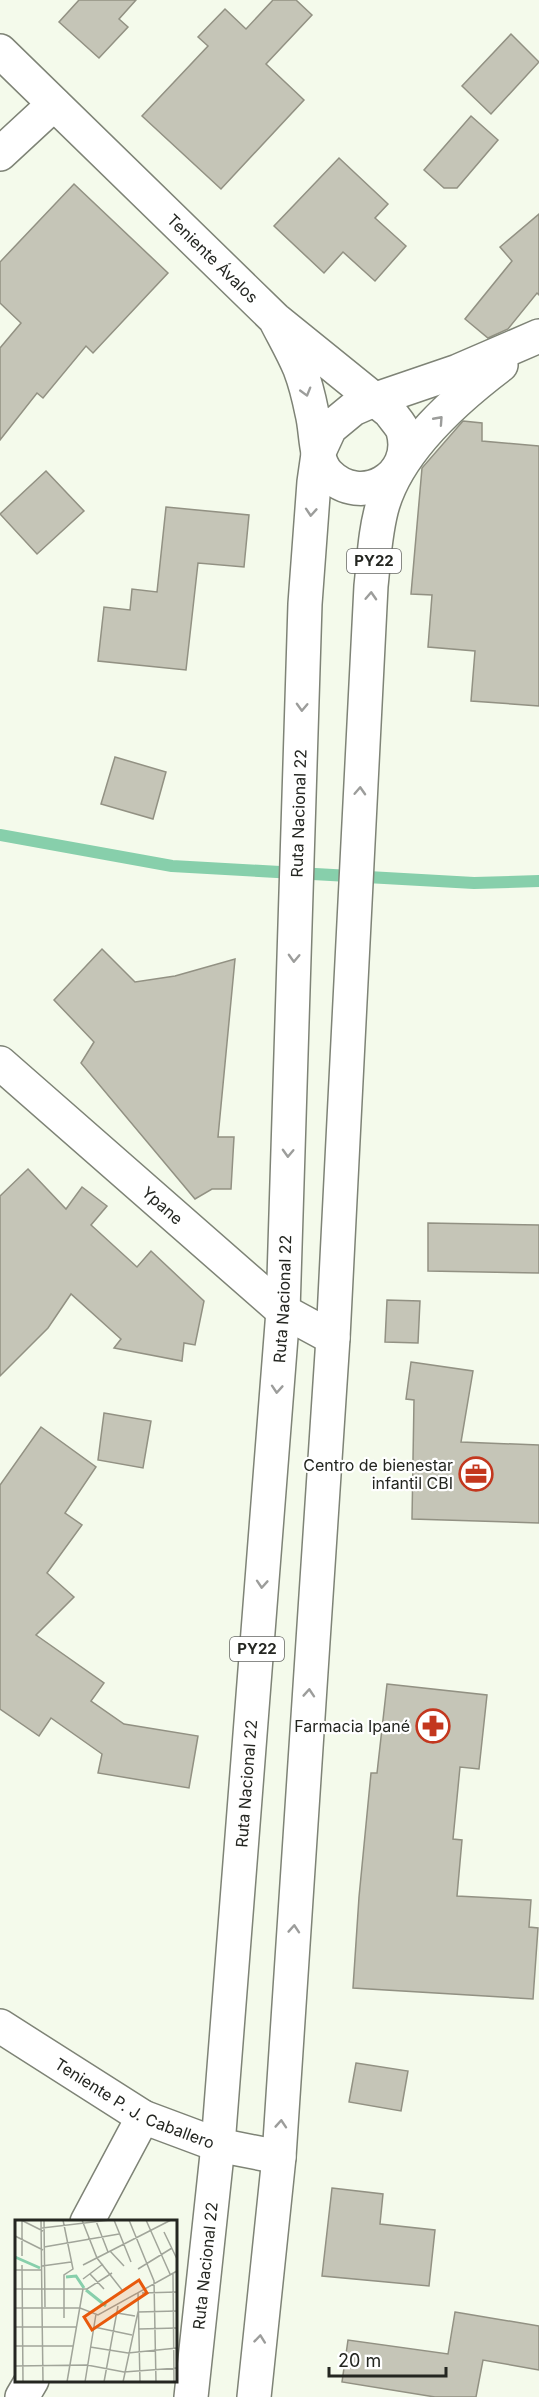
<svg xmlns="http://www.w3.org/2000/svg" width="539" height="2397" font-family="Inter,sans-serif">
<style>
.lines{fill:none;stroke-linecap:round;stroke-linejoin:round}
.stream{stroke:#87cfab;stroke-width:12}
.building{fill:#c5c5b7;stroke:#929183;stroke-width:1.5}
.street-casing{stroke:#7e8376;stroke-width:36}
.highway-casing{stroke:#7e8376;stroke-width:36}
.street{stroke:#fff;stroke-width:33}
.highway{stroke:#fff;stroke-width:33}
.oneway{stroke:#9c9d9b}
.labels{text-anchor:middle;stroke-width:4.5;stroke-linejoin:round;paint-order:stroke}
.shield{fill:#fff;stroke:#666764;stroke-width:1.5}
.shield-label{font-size:15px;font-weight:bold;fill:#242621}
.street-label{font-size:16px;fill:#242621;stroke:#fff}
.poi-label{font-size:16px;fill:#242621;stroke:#fff;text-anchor:end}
.inset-river{fill:none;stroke:#87cfab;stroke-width:3}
.inset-road{fill:none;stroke:#a1a59a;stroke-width:1.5}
.view{fill:#e8590c;fill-opacity:0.15;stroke:#e8590c;stroke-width:3}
.inset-edge{fill:none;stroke:#242621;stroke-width:3}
</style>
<rect width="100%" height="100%" fill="#f4faeb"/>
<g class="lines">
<!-- stream -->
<polyline class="stream" points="0,835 172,866 474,883 539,881"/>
</g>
<!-- building -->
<g class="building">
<polygon points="79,0 136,0 119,19 128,27 99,58 59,22"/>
<polygon points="273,0 296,0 312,15 266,64 304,100 221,189 142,116 208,46 198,37 225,9 246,29"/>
<polygon points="511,34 539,62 491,114 462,86"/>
<polygon points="471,116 498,140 457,188 444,188 424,170"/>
<polygon points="339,158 388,204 375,218 406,246 375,281 343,252 324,273 274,226"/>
<polygon points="74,184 168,273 93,353 86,346 43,398 37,393 0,440 0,348 21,323 0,303 0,262"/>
<polygon points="539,214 539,295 537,293 508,329 488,338 465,319 512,261 500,247"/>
<polygon points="463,421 482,423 482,441 539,446 539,706 471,701 475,651 428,647 432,595 411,594 422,468"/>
<polygon points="46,471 84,511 37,554 0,514"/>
<polygon points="166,507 249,515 244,567 198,563 186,670 98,661 104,607 130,610 132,589 157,592"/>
<polygon points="115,757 166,772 153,819 101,804"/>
<polygon points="102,949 135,982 175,976 235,959 218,1137 234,1137 231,1189 212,1189 195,1199 81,1063 94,1042 54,1000"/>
<polygon points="28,1169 66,1209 82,1187 107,1206 91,1225 137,1267 151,1251 204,1301 195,1345 184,1343 182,1361 114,1348 121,1339 71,1294 48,1328 0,1376 0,1196"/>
<polygon points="428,1223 539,1225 539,1273 428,1271"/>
<polygon points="387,1300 420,1301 418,1343 385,1342"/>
<polygon points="411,1362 473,1371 461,1442 539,1445 539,1523 412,1519 414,1400 406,1399"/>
<polygon points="104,1413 151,1421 143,1468 98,1460"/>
<polygon points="41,1427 96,1467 65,1513 82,1525 47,1573 74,1597 36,1635 104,1683 91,1701 124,1724 198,1736 189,1788 98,1773 102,1754 51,1718 39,1736 0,1709 0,1485"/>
<polygon points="387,1684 487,1695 479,1769 460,1767 453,1839 462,1840 457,1896 531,1900 529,1927 538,1928 533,1999 353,1988 359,1897 371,1773 377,1773"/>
<polygon points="356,2063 408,2071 401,2111 349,2102"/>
<polygon points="332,2188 383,2194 380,2224 435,2230 429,2286 322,2276"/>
<polygon points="455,2312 539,2326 539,2370 483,2360 476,2397 435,2397 342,2382 348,2340 448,2354"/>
</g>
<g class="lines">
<!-- street casing -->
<g class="street-casing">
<g id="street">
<path id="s1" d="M0,51L275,319L390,412C394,418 401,425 403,431C416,477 361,508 328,474C314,459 317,432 312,413C309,398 305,382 300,369C293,352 283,335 275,319"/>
<polyline points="0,154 54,104"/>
<path id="s2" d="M0,1063L283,1311L333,1338"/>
<path id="s3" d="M0,2026L143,2117L218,2145L279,2157"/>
<polyline points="87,2222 143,2117"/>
<polyline points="22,2397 32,2380"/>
</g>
</g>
<!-- highway casing -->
<g class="highway-casing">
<g id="highway">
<path id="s4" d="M191,2397L218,2145L283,1311L305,604L314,482L318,454L330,428L353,409L376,399L458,371L539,336"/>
<path d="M254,2397L279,2157L333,1338L371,586C374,559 375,530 383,504C400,448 456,399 501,365"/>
</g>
</g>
<!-- street -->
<use href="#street" class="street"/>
<!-- highway -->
<use href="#highway" class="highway"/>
</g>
<!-- one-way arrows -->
<defs><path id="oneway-chevron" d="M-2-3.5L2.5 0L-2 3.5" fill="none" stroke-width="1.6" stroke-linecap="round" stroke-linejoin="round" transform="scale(1.5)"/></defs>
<g class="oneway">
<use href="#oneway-chevron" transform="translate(306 392) rotate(74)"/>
<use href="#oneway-chevron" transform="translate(439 420) rotate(-48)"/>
<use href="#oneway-chevron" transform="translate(311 512) rotate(94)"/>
<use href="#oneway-chevron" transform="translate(371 596) rotate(-87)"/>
<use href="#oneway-chevron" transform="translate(302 707) rotate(92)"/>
<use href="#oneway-chevron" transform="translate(360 791) rotate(-87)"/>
<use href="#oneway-chevron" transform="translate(294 958) rotate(92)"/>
<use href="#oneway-chevron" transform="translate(288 1153) rotate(92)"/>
<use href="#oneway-chevron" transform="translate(277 1389) rotate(94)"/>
<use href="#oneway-chevron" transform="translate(262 1584) rotate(94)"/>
<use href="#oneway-chevron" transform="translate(309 1693) rotate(-86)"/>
<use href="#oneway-chevron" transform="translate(294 1929) rotate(-86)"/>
<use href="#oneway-chevron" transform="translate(281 2124) rotate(-86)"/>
<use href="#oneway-chevron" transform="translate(260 2339) rotate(-84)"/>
</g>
<!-- icons -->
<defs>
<g id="office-ring" transform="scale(1.725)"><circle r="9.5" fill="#fff" stroke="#c3371e" stroke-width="1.5"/><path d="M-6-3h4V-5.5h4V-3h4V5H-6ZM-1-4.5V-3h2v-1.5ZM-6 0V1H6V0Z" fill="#c3371e"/></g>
<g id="pharmacy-ring" transform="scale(1.725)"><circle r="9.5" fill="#fff" stroke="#c3371e" stroke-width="1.5"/><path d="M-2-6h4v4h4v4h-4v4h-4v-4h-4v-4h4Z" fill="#c3371e"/></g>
</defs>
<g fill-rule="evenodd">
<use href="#office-ring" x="476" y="1474"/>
<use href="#pharmacy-ring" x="433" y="1726"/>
</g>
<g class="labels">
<!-- shield labels -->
<g class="shield">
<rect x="347" y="549" width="54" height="24" rx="4.5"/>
<rect x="230" y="1637" width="54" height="24" rx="4.5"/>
</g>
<g class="shield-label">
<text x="374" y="566">PY22</text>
<text x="257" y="1654">PY22</text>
</g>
<!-- street labels -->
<g class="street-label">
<text dy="6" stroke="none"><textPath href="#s1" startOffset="297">Teniente Ávalos</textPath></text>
<text dy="6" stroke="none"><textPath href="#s4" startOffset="1588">Ruta Nacional 22</textPath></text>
<text dy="6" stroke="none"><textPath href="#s2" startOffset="216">Ypane</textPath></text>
<text dy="6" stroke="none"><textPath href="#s4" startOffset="1102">Ruta Nacional 22</textPath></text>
<text dy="6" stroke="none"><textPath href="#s4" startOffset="616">Ruta Nacional 22</textPath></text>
<text dy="6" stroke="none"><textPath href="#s3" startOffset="156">Teniente P. J. Caballero</textPath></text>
<text dy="6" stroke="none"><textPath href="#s4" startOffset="132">Ruta Nacional 22</textPath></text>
</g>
<!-- poi labels -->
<g class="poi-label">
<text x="453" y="1471">Centro de bienestar<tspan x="453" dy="18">infantil CBI</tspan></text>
<text x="410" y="1732">Farmacia Ipané</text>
</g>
</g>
<!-- overview -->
<g transform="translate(15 2220)">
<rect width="162" height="162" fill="#f4faeb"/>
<path class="inset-river" d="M0,37L25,48M51,57L61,56L69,68M71,70L91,86"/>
<path class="inset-road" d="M6,0L28,11M7,0V36M29,0L30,87M48,0L58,49L49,55V98M67,0L82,38L107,70M99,0L116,42M114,0L139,61L141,162M131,0L155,54M81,1L93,32M27,8L95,0M149,12L162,39M0,16L28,30M29,27L104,14M95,31L109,46M7,45L8,162M68,45L156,0M27,46L56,42M123,49L157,28M0,50H26M75,54L89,69M158,54L159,162M68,59L88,44M0,69H72L97,53M123,72L125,162M127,73L162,72M0,88H27L26,0M102,93L120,96M0,107H61M79,107L117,115M124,109L162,108M0,126H58M75,127L113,133L162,128M0,146L72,145L109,152L162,148M28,162L27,88H65L83,95L162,51M52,162L68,69M70,162L81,94M89,162L103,86M108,162L123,92L162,91"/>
<path class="view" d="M124,60L132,73L77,110L69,97Z"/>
<rect width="162" height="162" class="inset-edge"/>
</g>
<!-- scale -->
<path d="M329 2367v9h117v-9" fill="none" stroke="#242621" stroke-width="3"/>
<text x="338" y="2367" font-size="18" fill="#242621" stroke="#ffffff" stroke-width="4.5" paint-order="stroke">20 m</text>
</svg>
